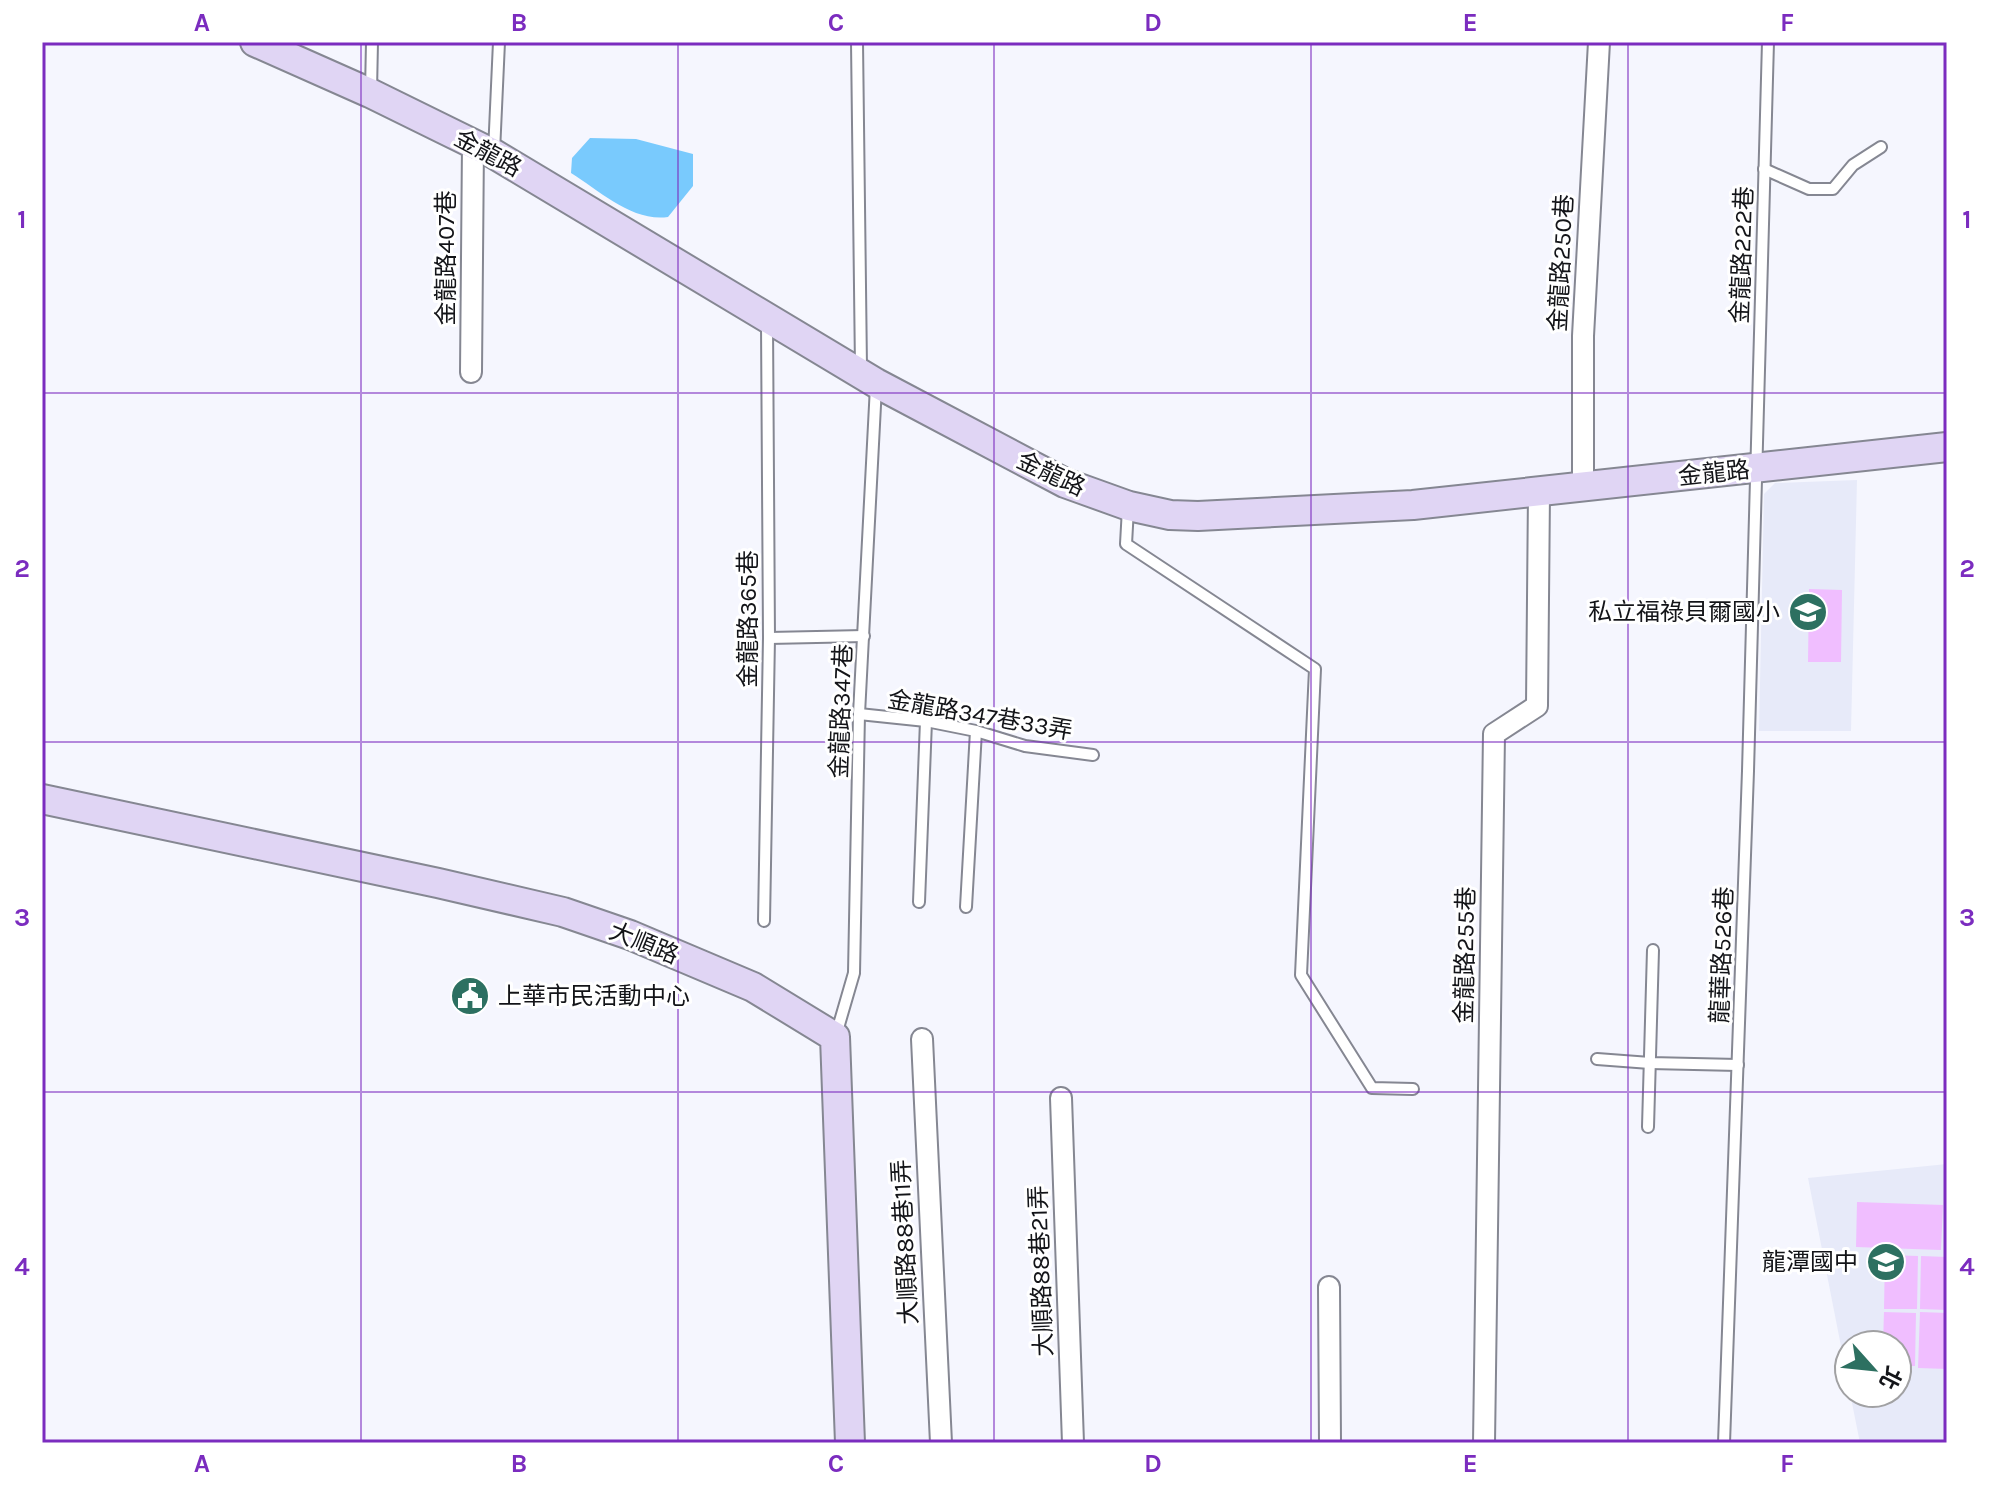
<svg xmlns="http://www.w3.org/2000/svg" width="1989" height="1485" font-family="Karla,'Noto Sans TC',sans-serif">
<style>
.built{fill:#e7eaf9}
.green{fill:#f0beff}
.water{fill:#79cafd}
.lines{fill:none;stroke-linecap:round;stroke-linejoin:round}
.lane-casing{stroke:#858792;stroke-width:14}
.street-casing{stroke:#858792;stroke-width:24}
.secondary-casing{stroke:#858792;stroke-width:32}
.lane{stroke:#fff;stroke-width:10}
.street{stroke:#fff;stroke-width:20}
.secondary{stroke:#e0d5f4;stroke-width:28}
.grid{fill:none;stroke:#7b2cbf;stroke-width:2;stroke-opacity:0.55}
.labels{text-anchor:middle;stroke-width:6;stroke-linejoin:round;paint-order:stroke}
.street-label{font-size:24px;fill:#131418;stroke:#fff}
.poi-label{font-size:24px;fill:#131418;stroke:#fff;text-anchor:end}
.neatline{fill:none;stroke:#7b2cbf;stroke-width:3}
.grid-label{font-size:26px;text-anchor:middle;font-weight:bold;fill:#7b2cbf}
</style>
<rect width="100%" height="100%" fill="#f5f6fe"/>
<!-- built -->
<g class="built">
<polygon points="1857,480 1851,731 1759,731 1764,494 1775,483"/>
<polygon points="1947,1164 1947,1443 1860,1443 1850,1393 1897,1393 1897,1345 1849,1345 1849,1387 1808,1178"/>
</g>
<!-- green -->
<g class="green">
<polygon points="1809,589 1842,590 1841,662 1808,662"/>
<polygon points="1857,1202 1943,1205 1941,1250 1856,1247"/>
<polygon points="1885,1255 1918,1256 1917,1309 1884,1309"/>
<polygon points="1921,1256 1947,1257 1947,1310 1920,1309"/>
<polygon points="1884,1312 1916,1313 1915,1366 1897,1366 1897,1345 1883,1345"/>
<polygon points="1920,1312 1947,1313 1947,1369 1918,1368"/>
</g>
<!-- water -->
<path class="water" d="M590,138L636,139L693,154V186L668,217C632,222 600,191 571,173L572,158Z"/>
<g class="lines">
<!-- lane casing -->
<g class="lane-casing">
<g id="lane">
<polyline points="857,42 861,368"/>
<polyline points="371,91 372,42"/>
<polyline points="494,152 499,42"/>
<polyline points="1764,169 1809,189 1833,189 1853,165 1881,147"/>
<polyline points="1128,508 1126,544 1315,669 1301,975 1372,1088 1413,1089"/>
<polyline points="769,638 864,636"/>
<polyline points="859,714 926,721 976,731 1025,746 1093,755"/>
<polyline points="919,902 926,721"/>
<polyline points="966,907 976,731"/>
<polyline points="764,921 769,638 767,323"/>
<polyline points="836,1035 854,973 859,714 876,386"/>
<polyline points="1597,1059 1650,1063 1738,1065"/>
<polyline points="1648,1127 1653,950"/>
<polyline points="1724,1443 1748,771 1768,42"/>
</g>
</g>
<!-- street casing -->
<g class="street-casing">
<g id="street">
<polyline points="471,372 473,144"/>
<polyline points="1583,487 1583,336 1599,42"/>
<polyline points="922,1039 941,1443"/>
<polyline points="1061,1098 1073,1443"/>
<polyline points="1329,1287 1330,1443"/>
<polyline points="1484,1443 1494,734 1537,706 1539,492"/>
</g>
</g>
<!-- secondary casing -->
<g class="secondary-casing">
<g id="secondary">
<polyline points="255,42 370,93 494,154 876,383 1065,483 1129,506 1170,515 1198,516 1413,505 1947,447"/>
<polyline points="42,799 438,883 563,912 630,935 753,987 835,1037 850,1443"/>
</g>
</g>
<!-- lane -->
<use href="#lane" class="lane"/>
<!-- street -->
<use href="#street" class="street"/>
<!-- secondary -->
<use href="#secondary" class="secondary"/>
</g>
<!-- grid -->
<path class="grid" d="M361,42V1443M678,42V1443M994,42V1443M1311,42V1443M1628,42V1443M42,393H1947M42,742H1947M42,1092H1947"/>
<!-- icons -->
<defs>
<g id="school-disc" transform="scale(2)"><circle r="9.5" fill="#2d7061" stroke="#fff"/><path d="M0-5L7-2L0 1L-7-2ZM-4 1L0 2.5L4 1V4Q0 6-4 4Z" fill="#fff"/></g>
<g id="civic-disc" transform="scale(2)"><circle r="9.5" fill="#2d7061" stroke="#fff"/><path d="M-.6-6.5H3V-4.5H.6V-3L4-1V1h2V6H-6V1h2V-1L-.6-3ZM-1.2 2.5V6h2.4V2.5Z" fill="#fff"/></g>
</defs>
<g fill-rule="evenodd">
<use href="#school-disc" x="1808" y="612"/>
<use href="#civic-disc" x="470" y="996"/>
<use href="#school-disc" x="1886" y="1262"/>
</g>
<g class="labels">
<!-- street labels -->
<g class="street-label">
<text transform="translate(488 153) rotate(28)" y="8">金龍路</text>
<text transform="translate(1742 255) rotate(-88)" y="8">金龍路222巷</text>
<text transform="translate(446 258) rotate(-90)" y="8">金龍路407巷</text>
<text transform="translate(1561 263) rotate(-87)" y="8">金龍路250巷</text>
<text transform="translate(1714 473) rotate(-6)" y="8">金龍路</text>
<text transform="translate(1051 474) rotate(25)" y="8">金龍路</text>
<text transform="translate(748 619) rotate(-90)" y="8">金龍路365巷</text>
<text transform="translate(841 711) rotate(-88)" y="8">金龍路347巷</text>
<text transform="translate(980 715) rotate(10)" y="8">金龍路347巷33弄</text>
<text transform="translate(644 943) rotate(22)" y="8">大順路</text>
<text transform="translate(1465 955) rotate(-89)" y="8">金龍路255巷</text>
<text transform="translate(1722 955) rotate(-88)" y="8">龍華路526巷</text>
<text transform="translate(905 1242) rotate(-93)" y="8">大順路88巷11弄</text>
<text transform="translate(1041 1271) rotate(-92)" y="8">大順路88巷21弄</text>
</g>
<!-- poi labels -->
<g class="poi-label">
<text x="1780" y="620">私立福祿貝爾國小</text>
<text x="498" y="1004" text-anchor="start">上華市民活動中心</text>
<text x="1858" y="1270">龍潭國中</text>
</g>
</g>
<!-- border -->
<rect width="1989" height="1485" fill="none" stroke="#ffffff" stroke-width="88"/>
<!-- north arrow -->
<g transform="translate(1873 1369) rotate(117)"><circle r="38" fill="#ffffff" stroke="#a1a1a3" stroke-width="2"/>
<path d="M0-6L14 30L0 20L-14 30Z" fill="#2d7061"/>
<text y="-12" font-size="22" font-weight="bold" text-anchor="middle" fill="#131418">北</text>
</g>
<rect x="44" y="44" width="1901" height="1397" class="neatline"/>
<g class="grid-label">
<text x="202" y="31">A</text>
<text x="519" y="31">B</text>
<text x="836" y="31">C</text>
<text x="1153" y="31">D</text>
<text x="1470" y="31">E</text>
<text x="1787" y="31">F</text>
<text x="22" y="228">1</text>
<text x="1967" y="228">1</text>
<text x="22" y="577">2</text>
<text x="1967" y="577">2</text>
<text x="22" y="926">3</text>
<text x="1967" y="926">3</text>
<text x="22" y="1275">4</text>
<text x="1967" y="1275">4</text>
<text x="202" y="1472">A</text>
<text x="519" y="1472">B</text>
<text x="836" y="1472">C</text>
<text x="1153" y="1472">D</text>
<text x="1470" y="1472">E</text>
<text x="1787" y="1472">F</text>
</g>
</svg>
